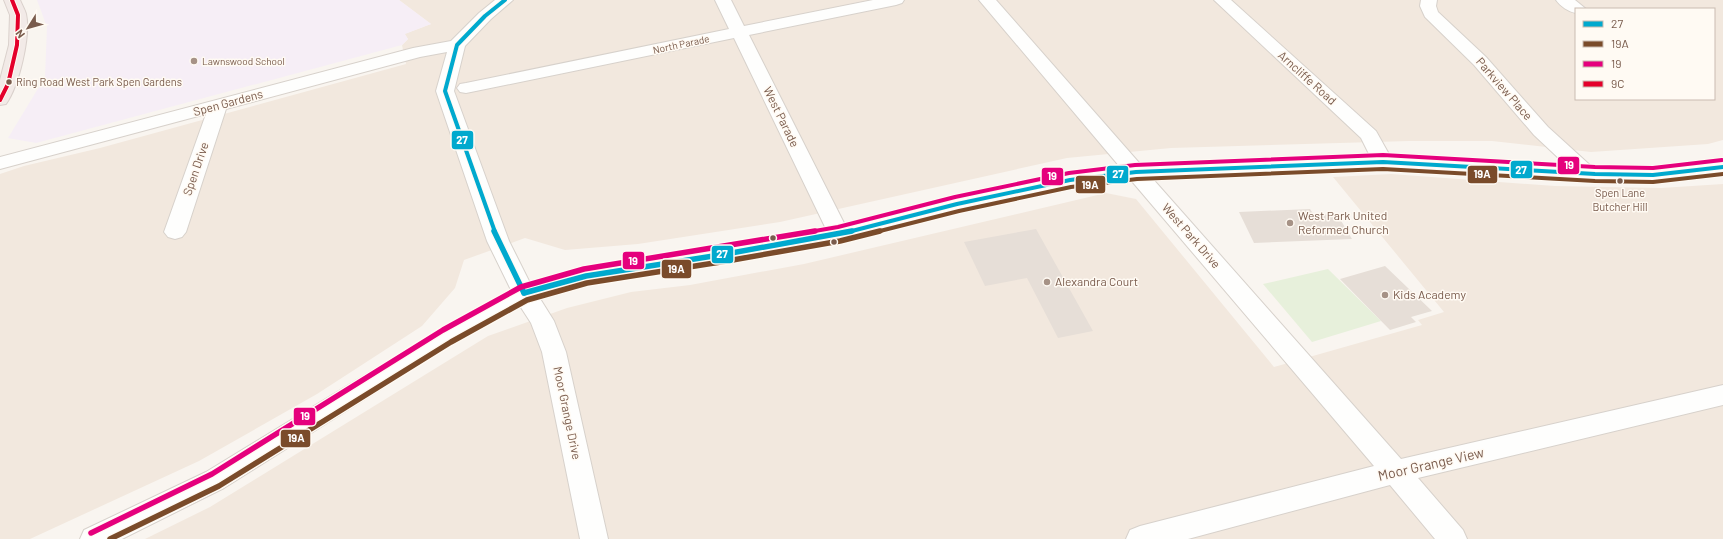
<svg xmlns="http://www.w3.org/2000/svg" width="1723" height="539" font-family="Barlow,sans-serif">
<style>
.residential{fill:#f2e8de;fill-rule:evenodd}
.education{fill:#f6eef6}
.green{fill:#e7f0db}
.building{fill:#e6ded7}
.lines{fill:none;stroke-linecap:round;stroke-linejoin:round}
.minor-casing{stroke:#d7d1cb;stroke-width:2}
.highway-casing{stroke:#dad1cc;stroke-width:2}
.minor{fill:#fefefd;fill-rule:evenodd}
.highway{fill:#f2eae7;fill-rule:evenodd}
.bus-1-far1-casing{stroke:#fffaf3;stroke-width:6}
.bus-1-casing{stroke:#fffaf3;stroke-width:8}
.bus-2-far1-casing{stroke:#fffaf3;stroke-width:6}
.bus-2-casing{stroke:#fffaf3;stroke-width:8}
.bus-3-far1-casing{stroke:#fffaf3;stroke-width:6}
.bus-3-casing{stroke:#fffaf3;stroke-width:8}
.bus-4-casing{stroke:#fffaf3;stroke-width:6}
.bus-1-far1{stroke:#00a9ce;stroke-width:4}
.bus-1{stroke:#00a9ce;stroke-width:5.5}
.bus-2-far1{stroke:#7a4b2a;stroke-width:4}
.bus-2{stroke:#7a4b2a;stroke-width:5.5}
.bus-3-far1{stroke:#e5007d;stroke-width:4}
.bus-3{stroke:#e5007d;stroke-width:5.5}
.bus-4{stroke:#e4002b;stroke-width:4}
.poi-dot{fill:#a69286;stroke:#fffaf3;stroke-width:1.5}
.bus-dot{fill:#7a5c4d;stroke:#fffaf3;stroke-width:1.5}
.labels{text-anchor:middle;stroke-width:3;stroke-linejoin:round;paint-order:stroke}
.far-street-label{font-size:10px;fill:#7a5c4d;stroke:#fffaf3}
.far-poi-label{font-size:10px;fill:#7a5c4d;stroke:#fffaf3;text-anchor:start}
.bus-label{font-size:11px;fill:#7a5c4d;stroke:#fffaf3;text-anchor:start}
.street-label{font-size:12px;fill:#7a5c4d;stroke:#fffaf3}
.poi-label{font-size:12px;fill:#7a5c4d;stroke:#fffaf3;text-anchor:start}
.near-street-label{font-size:14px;fill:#7a5c4d;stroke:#fffaf3}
.line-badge{stroke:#fffaf3;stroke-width:1.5}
.badge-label{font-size:11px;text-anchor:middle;font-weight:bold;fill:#fff}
</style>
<rect width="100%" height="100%" fill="#f9f5f0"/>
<!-- residential -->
<g class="residential">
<path d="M399,0H1723V140L1708,144L1591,152L1492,141H1409L1171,148L1067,158L780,222L638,244L565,250L525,238L464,260L455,288L422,326L317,394L199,461L30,539H0V174L24,166L100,148L406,64L402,45L408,39L404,34L431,24ZM1576,9H1714V99H1576Z"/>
<polygon points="1391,174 1555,186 1661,188 1723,184 1723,539 145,539 210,507 488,336 567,308 631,292 690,285 804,264 1106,193 1136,199 1274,367 1422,325 1418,320 1444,312 1333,177"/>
</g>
<!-- education -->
<polygon class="education" points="37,0 399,0 431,24 405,34 408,39 402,45 36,143 8,138 45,77 47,27"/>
<!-- green -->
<polygon class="green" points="1328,269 1381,321 1312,342 1263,284"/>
<!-- building -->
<g class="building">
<polygon points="1310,209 1314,215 1337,214 1352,239 1254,243 1239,212"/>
<polygon points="1036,229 1093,331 1058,338 1027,278 985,286 964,242"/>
<polygon points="1385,266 1432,311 1411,317 1416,322 1390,330 1340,279"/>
</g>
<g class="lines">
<!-- minor casing -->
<g class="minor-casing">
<g id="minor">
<path d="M495,0H513L491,19L465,46L454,91L509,241L530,283L586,268L826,229L734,38L466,93L460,92L457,88L460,84L466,83L729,29L715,0H731L744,26L873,0H904L902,3L896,5L749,35L845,225C936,202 1027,179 1120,167L979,0H996L1141,165L1370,156L1361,138L1214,0H1231L1376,131L1390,156L1567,166L1534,135L1474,65L1425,17L1420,6L1421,0H1437L1436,6L1438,12L1486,57L1548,127L1592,167L1653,169L1723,161V173L1653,181L1587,180L1383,168L1152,178L1401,459L1723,385V405L1418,478L1463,530L1467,539H1435L1390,485L1188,539H1126L1130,530L1140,526L1374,466L1130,179L1070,187L957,211L839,241L726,262L586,284L539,297L554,321L566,352L608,539H580L542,352L531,323L520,306L455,342L224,488L122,539H80L84,530L206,472L439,330L511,290L487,241L436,91L447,52L420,57L226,109L186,232L182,237L175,239L168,237L164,232L206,114L0,169V157L413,48L451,41L479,13Z"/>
<path d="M1556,0H1575L1586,9H1576V13C1569,12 1560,6 1556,0Z"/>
</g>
</g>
<!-- highway casing -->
<g class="highway-casing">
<path id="highway" d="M4,0H20C22,5 25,10 26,14C31,35 19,86 6,104L0,105V80L9,45L10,15Z"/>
</g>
<!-- minor -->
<use href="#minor" class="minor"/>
<!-- highway -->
<use href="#highway" class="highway"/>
<!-- bus-1-far1 casing -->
<g class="bus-1-far1-casing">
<g id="bus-1-far1">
<polyline points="495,232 445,91 457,45 485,16 505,0"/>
<polyline points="848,232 957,204 1070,180 1136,172 1383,162 1595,174 1653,175 1723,167"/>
</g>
</g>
<!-- bus-1 casing -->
<g class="bus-1-casing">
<g id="bus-1">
<polyline points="494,231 524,293"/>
<polyline points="524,293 586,276 726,254 852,231"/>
</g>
</g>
<!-- bus-2-far1 casing -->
<g class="bus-2-far1-casing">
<polyline id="bus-2-far1" points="876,232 959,211 1071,187 1137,179 1383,169 1595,181 1653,182 1723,174"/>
</g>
<!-- bus-2 casing -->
<g class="bus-2-casing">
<polyline id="bus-2" points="110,539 219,486 451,342 527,300 587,283 727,261 840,241 880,231"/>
</g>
<!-- bus-3-far1 casing -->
<g class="bus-3-far1-casing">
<polyline id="bus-3-far1" points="809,232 838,227 955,197 1069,173 1135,165 1383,155 1595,167 1653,168 1722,160"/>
</g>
<!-- bus-3 casing -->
<g class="bus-3-casing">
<polyline id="bus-3" points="91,533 212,474 443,330 521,287 584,269 815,231"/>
</g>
<!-- bus-4 casing -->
<g class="bus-4-casing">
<polyline id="bus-4" points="0,100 8,84 17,45 18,15 12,0"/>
</g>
<!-- bus-1-far1 -->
<use href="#bus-1-far1" class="bus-1-far1"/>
<!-- bus-1 -->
<use href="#bus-1" class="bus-1"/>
<!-- bus-2-far1 -->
<use href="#bus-2-far1" class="bus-2-far1"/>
<!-- bus-2 -->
<use href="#bus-2" class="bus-2"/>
<!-- bus-3-far1 -->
<use href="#bus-3-far1" class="bus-3-far1"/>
<!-- bus-3 -->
<use href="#bus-3" class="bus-3"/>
<!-- bus-4 -->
<use href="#bus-4" class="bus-4"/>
</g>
<!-- markers -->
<g class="poi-dot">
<circle cx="194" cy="61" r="4"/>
<circle cx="1290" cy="223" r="4"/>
<circle cx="1047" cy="282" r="4"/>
<circle cx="1385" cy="295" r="4"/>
</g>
<g class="bus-dot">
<circle cx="9" cy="82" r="3.5"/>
<circle cx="1620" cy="181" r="3.5"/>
<circle cx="773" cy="238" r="3.5"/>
<circle cx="834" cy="242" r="3.5"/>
</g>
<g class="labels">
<!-- far-street labels -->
<g class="far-street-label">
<text transform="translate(681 44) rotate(-12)" y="4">North Parade</text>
</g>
<!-- far-poi labels -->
<g class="far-poi-label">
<text x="202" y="65">Lawnswood School</text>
</g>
<!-- bus labels -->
<g class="bus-label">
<text x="16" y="86">Ring Road West Park Spen Gardens</text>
<text x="1620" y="197" text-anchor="middle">Spen Lane<tspan x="1620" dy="14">Butcher Hill</tspan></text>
</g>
<!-- street labels -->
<g class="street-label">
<text transform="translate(1307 78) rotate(42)" y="4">Arncliffe Road</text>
<text transform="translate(1504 89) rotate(49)" y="4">Parkview Place</text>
<text transform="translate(228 103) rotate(-15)" y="4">Spen Gardens</text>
<text transform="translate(781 117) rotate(64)" y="4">West Parade</text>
<text transform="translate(196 169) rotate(-71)" y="4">Spen Drive</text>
<text transform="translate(1191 236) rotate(49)" y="4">West Park Drive</text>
<text transform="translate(567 413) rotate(78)" y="4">Moor Grange Drive</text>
</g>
<!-- poi labels -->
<g class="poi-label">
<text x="1298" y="220">West Park United<tspan x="1298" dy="14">Reformed Church</tspan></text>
<text x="1055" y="286">Alexandra Court</text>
<text x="1393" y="299">Kids Academy</text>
</g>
<!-- near-street labels -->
<g class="near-street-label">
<text transform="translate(1431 464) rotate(-13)" y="5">Moor Grange View</text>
</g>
</g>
<g class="line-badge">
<rect x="451" y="130" width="23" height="20" rx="4" fill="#00a9ce"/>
<rect x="1557" y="156" width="23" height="19" rx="4" fill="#e5007d"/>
<rect x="1510" y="160" width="23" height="19" rx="4" fill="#00a9ce"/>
<rect x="1106" y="165" width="23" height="19" rx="4" fill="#00a9ce"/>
<rect x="1467" y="165" width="31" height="19" rx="4" fill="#7a4b2a"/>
<rect x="1041" y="167" width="23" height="19" rx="4" fill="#e5007d"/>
<rect x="1075" y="175" width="31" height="19" rx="4" fill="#7a4b2a"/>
<rect x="711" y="245" width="23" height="19" rx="4" fill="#00a9ce"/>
<rect x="622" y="251" width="23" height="19" rx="4" fill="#e5007d"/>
<rect x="661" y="259" width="31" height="20" rx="4" fill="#7a4b2a"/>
<rect x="293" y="407" width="23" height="19" rx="4" fill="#e5007d"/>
<rect x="280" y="429" width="31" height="19" rx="4" fill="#7a4b2a"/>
</g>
<g class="badge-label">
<text x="462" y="144">27</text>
<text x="1569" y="169">19</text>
<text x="1521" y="174">27</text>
<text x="1118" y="178">27</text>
<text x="1482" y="178">19A</text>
<text x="1052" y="180">19</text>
<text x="1090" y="189">19A</text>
<text x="722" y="258">27</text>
<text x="633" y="265">19</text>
<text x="676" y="273">19A</text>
<text x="305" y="420">19</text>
<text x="296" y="442">19A</text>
</g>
<!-- legend -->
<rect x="1575" y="8" width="140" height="92" fill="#fffaf3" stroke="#cabbb1"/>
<rect x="1583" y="21" width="20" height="6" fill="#00a9ce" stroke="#cabbb1"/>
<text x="1611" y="28" font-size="12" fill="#7a5c4d">27</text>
<rect x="1583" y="41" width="20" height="6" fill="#7a4b2a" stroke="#cabbb1"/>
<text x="1611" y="48" font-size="12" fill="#7a5c4d">19A</text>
<rect x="1583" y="61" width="20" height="6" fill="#e5007d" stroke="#cabbb1"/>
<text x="1611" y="68" font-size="12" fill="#7a5c4d">19</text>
<rect x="1583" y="81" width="20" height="6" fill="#e4002b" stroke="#cabbb1"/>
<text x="1611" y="88" font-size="12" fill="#7a5c4d">9C</text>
<!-- north arrow -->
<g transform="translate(28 28) rotate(233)" stroke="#fffaf3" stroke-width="3" paint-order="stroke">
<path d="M0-3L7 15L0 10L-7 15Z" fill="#7a5c4d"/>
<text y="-6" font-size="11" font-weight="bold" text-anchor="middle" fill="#7a5c4d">N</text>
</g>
</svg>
